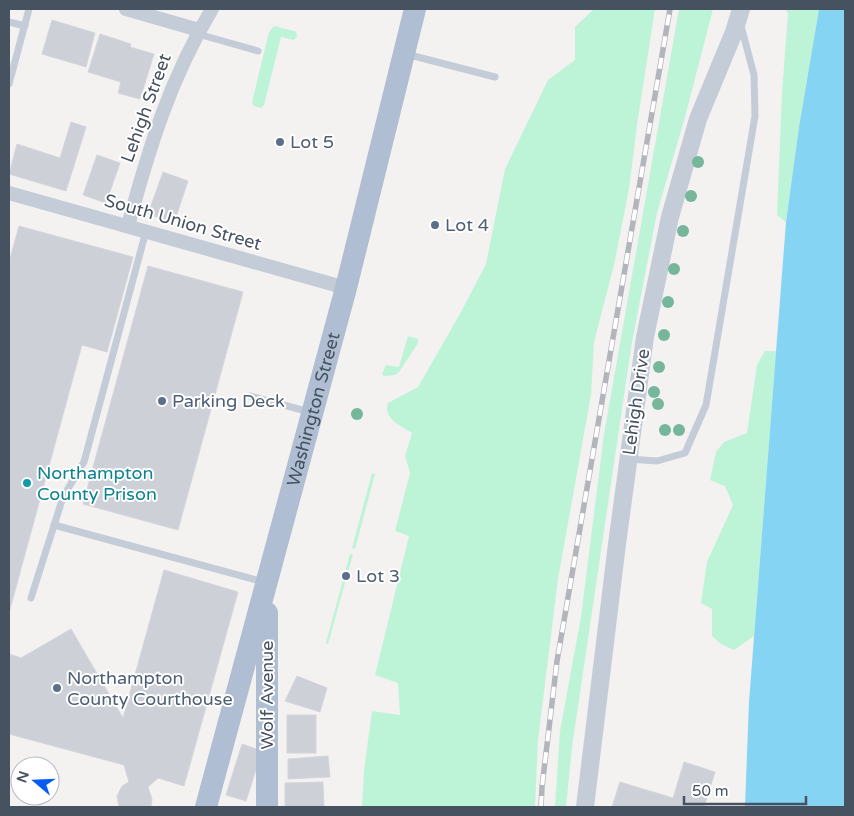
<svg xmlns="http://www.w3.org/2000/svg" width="854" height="816" font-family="'Varela Round',sans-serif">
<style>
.green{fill:#bdf4d7}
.water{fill:#86d4f4}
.building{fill:#cdd0d6;stroke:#d5d6dd}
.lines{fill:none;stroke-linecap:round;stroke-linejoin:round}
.service{stroke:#c4ccd7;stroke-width:7}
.minor{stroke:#c4ccd7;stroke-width:14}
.tertiary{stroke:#c4ccd7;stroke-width:18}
.primary{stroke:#afbed2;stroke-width:22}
.rail-casing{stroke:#b3b5bc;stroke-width:5.5}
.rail{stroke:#fff;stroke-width:4;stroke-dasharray:11;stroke-linecap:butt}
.tree{fill:#76b69b}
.service-dot{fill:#5c6f8a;stroke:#fff;stroke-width:2}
.culture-dot{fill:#0f9aa8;stroke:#fff;stroke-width:2}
.labels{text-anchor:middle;stroke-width:4;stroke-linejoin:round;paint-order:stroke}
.street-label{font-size:18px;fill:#475261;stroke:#fff}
.service-label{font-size:18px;fill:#4e5e75;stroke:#fff;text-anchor:start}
.culture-label{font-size:18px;fill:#0d838f;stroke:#fff;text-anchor:start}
</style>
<rect width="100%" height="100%" fill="#f4f1f1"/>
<!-- green -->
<g class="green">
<path d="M594,9H655L637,125L629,189L614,265L594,342L591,395L558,579L538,740L535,807H362L364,770L372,711L400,715L398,683L375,675L409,536L395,531L410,473L405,456L412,433C400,425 383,419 388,403L418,387L461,312L486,264L505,169L548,80L575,60V27Z"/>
<polygon points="679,9 713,9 685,117 657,213 632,342 572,747 566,807 555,807 560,731 581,617 604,434"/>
<polygon points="785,9 819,9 799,127 786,222 777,215 782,93 788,13"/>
<polygon points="274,26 294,31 296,32 297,36 294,40 281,37 264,105 261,108 254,106 252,102 269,32"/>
<polygon points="408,336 418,339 418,343 399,372 395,375 384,376 382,374 386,365 399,367"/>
<polygon points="765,351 776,351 754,636 734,650 721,644 712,636 712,609 701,603 707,562 733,505 725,486 710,480 716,452 724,442 747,433 757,365"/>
<polygon points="372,473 375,474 355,549 352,548"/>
<polygon points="350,554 353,554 328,644 326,643"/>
</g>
<!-- water -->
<polygon class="water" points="819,9 845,9 845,807 745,807 749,702 786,222 799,127"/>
<!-- building -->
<g class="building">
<polygon points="52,20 95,33 86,67 42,54"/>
<polygon points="100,34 131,44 130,47 154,54 140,99 118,93 121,82 88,72"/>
<polygon points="71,122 86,127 66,191 9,174 17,144 60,158"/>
<polygon points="97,155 120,163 106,203 83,195"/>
<polygon points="163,172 188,181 174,223 148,214"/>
<polygon points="19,226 133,257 107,352 82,345 9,613 9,262"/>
<polygon points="148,266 243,292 178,530 83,504"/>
<polygon points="164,570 238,592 184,786 158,778 148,787 152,799 151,807 119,807 117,796 122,786 129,782 124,765 9,734 9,654 21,658 71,629 123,718"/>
<polygon points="297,676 327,688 320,712 285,701"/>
<rect x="287" y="715" width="29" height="38"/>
<polygon points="242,744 262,751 246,801 226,795"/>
<polygon points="328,756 330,777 288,779 288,759"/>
<polygon points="684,762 715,772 704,807 612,807 620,782 673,798"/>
<polygon points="323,782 324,807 285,807 285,783"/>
</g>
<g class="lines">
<!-- service -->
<g class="service">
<polyline points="9,22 25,26"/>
<polyline points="198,34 258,51"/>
<polyline points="406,54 495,77"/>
<polyline points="9,84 29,9"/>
<polyline points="250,396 310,412"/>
<polyline points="629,459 657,461 685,453 706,405 755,116 754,75 741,26"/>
<polyline points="54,525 264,582"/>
<polyline points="31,598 63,497 84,462 146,231"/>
</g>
<!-- minor -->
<g class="minor">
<polyline points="126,9 199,30"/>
<polyline points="9,193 346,288"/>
<path d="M128,226C149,148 170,79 212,9"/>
</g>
<!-- tertiary -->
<polyline class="tertiary" points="585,807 617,544 645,337 670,217 698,119 734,32 741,9"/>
<!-- primary -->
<g class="primary">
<polyline points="267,613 267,807"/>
<path id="s1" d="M206,807L346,288L415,9"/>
</g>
<!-- rail casing -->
<g class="rail-casing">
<polyline id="rail" points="541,807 542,787 557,661 670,9"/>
</g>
<!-- rail -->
<use href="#rail" class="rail"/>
</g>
<!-- trees -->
<g class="tree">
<circle cx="698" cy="162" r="6"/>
<circle cx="691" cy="196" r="6"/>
<circle cx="683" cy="231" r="6"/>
<circle cx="674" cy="269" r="6"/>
<circle cx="668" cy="302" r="6"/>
<circle cx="664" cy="335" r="6"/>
<circle cx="659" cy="367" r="6"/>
<circle cx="654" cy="392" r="6"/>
<circle cx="658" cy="404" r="6"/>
<circle cx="357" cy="414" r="6"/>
<circle cx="665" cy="430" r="6"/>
<circle cx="679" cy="430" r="6"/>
</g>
<!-- markers -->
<g class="service-dot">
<circle cx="280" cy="142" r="5"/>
<circle cx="435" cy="225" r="5"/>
<circle cx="162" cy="401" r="5"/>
<circle cx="346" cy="576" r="5"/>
<circle cx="57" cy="688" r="5"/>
</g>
<circle class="culture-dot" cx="27" cy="483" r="5"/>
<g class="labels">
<!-- street labels -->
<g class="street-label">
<text transform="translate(146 108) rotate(-70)" y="6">Lehigh Street</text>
<text transform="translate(183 222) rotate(16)" y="6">South Union Street</text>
<text transform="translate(636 402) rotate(-82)" y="6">Lehigh Drive</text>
<text dy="6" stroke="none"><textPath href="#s1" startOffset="412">Washington Street</textPath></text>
<text transform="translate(267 695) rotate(-90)" y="6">Wolf Avenue</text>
</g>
<!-- service labels -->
<g class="service-label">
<text x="290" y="148">Lot 5</text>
<text x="445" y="231">Lot 4</text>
<text x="172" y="407">Parking Deck</text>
<text x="356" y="582">Lot 3</text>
<text x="67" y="684">Northampton<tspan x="67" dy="21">County Courthouse</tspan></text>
</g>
<!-- culture labels -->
<g class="culture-label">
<text x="37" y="479">Northampton<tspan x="37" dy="21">County Prison</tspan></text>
</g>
</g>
<!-- border -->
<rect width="854" height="816" fill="none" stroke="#475261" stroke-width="20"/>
<!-- north arrow -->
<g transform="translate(35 781) rotate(289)"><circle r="24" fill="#ffffff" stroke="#b5bac0"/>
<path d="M0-4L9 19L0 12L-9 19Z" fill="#085cf6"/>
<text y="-8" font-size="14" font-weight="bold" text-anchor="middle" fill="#475261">N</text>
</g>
<!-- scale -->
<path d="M684 796v8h122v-8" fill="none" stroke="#475261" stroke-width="2.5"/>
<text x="692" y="796" font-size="15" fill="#475261" stroke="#ffffff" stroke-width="4" paint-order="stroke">50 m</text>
</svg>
